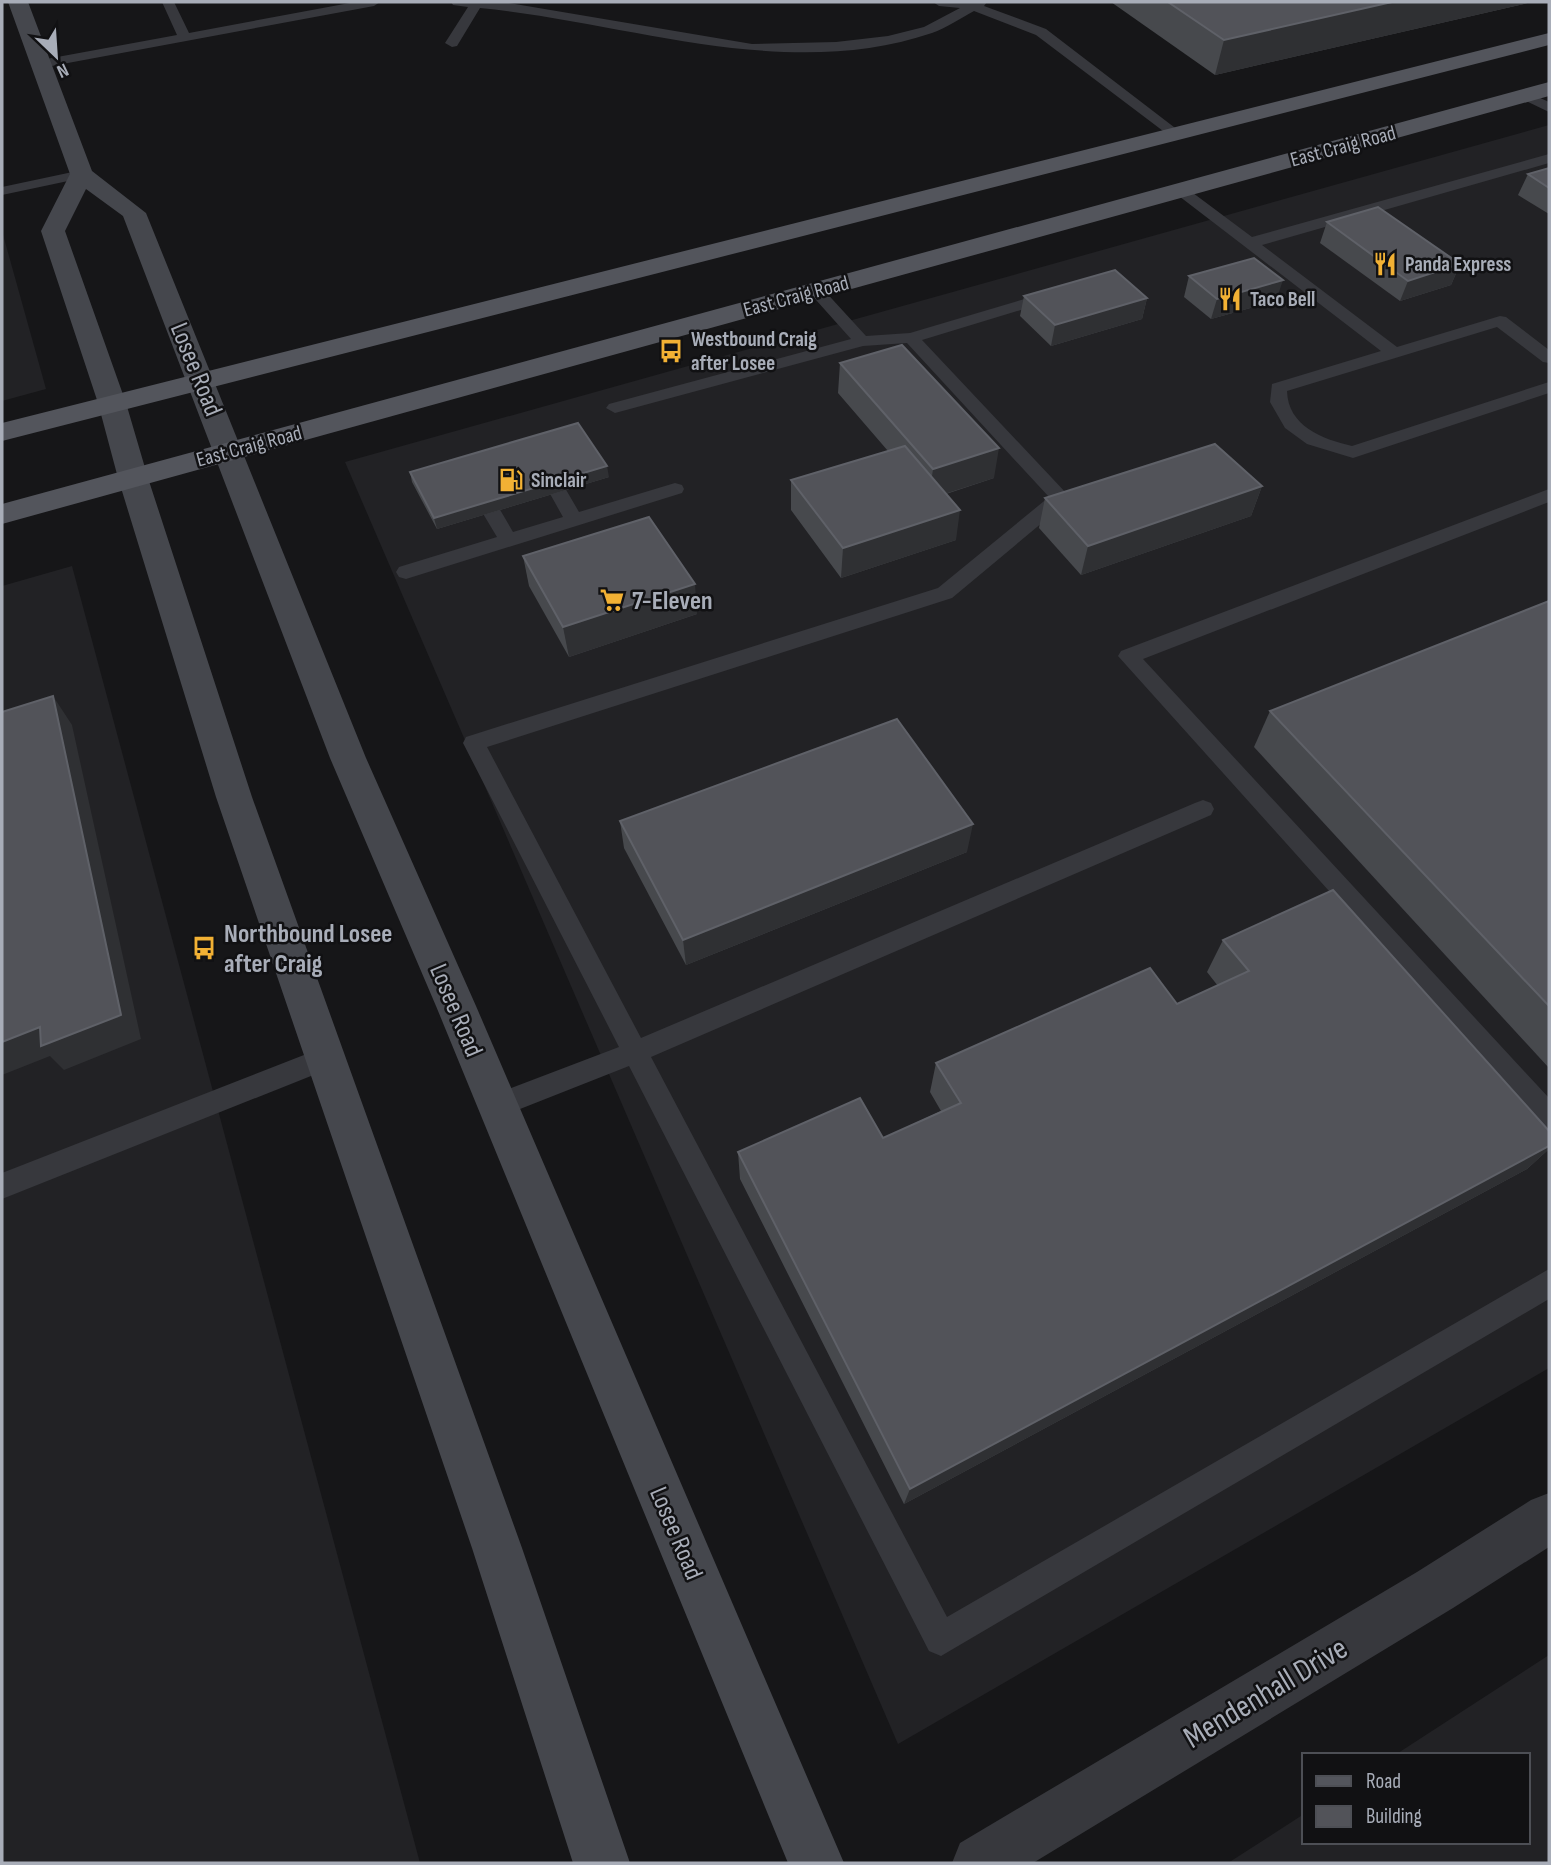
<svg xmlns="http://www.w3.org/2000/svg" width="1551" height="1865" font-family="'Sofia Sans Condensed',sans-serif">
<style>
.built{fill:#222225}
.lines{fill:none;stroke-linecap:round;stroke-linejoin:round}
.service{fill:#37383d;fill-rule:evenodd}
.minor{fill:#37383d;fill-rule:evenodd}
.secondary{fill:#45474d;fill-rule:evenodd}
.primary{fill:#53555c;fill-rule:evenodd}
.wall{fill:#47494d}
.shaded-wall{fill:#2f3033}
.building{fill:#525359;stroke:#5f6168;stroke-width:2}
.labels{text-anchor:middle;stroke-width:5;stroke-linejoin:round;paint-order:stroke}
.far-street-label{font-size:21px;fill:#a8adb8;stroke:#111113}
.far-poi-label{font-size:21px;font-weight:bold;fill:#a8adb8;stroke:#111113;text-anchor:start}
.street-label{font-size:26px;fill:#a8adb8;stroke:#111113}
.poi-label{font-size:26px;font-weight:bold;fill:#a8adb8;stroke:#111113;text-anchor:start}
.near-street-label{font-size:32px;fill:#a8adb8;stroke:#111113}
</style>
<rect width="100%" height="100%" fill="#161618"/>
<!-- built -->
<g class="built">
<polygon points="1549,125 1549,1368 898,1744 345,462"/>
<polygon points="2,231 46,389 2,401"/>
<polygon points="72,566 420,1863 2,1863 2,586"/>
<polygon points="1549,1655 1549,1863 1228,1863 1304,1814 1304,1842 1528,1842 1528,1755 1395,1755"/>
</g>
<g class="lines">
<!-- service -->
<g class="service">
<polygon points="162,2 174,2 189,33 355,2 380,2 374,6 41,68 34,64 41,60 177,35"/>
<path d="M451,2L509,3L752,44L836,42L888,36L924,27L960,8L939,6L933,2H987L984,6L1046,29L1183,134L1176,138L1171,137L1036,35L974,11C961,18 946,28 932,33C785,83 627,22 480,8L457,46L452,47L445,43L468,7L453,5Z"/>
<polygon points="1527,92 1549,102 1549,112 1522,99 1522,93"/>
<path d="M1549,154V163L1262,245L1397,347L1500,316L1506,317L1549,350V363L1543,362L1497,327L1287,391C1288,426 1322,439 1352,446L1549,382V393L1353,458L1307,444L1285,428L1270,402L1272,384L1381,351L1175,193L1172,190L1175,187H1185L1252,237Z"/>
<polygon points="82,170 89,174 87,177 2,195 2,187"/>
<polygon points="816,286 822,288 866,336 910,333 1048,292 1060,292 1062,295 1060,298 922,340 1067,494 1069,498 1067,502 952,598 487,747 641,1038 1195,803 1203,800 1211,803 1214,809 1211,815 651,1057 947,1617 1549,1269 1549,1299 941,1656 929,1651 629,1066 497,1118 488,1115 484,1106 488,1097 619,1047 463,743 466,737 938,588 1049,497 907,343 863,346 615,413 606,408 609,404 851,339 808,291"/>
<polygon points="675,483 682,485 684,489 682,493 406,579 399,577 396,572 399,567 497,537 482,512 485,508 499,508 513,532 563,517 549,492 551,488 565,488 579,512"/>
<polygon points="1549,489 1549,502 1143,659 1549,1098 1549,1129 1540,1126 1118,656 1121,651"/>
<polygon points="327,1046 336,1050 340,1058 336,1066 2,1199 2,1173"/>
</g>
<!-- minor -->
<polygon class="minor" points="1549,1493 1549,1547 1453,1608 1033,1863 952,1863 960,1843 1417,1572 1531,1500"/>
<!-- secondary -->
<polygon class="secondary" points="8,2 28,2 92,171 146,213 366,758 476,1006 844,1863 788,1863 436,1006 330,758 123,216 86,189 65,231 126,403 148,478 252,797 522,1548 630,1863 573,1863 472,1548 216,797 118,478 98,403 41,231 70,174"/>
<!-- primary -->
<g class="primary">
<polygon points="1549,33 1549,45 2,441 2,423"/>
<polygon points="1549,82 1549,96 2,524 2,504"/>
</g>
</g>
<!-- wall -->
<g class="wall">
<polygon points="1111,2 1532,2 1215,75"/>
<polygon points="1549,168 1549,214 1518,195 1528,174"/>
<polygon points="1327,222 1460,264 1451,285 1400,301 1320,243"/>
<polygon points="1189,276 1276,301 1211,319 1184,297"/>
<polygon points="1024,296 1147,298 1142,319 1051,346 1020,316"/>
<polygon points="840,363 994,478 946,494 956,540 841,578 791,510 791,480 888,451 838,393"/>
<polygon points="410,472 609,477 437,529 412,482"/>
<polygon points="1262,486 1251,516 1081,575 1039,528 1045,498"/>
<polygon points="523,556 697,614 569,657 529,586"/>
<polygon points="1549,601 1549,1068 1254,747 1270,711"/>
<polygon points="620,821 967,852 686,965 624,848"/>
<polygon points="1223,940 1549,1131 1549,1149 1527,1169 904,1504 740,1179 738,1152 883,1138 941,1111 930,1092 936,1063 1177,1004 1218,986 1207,972"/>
</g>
<!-- shaded-wall -->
<g class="shaded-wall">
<polygon points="1392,2 1532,2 1215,75 1224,40"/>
<polygon points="1460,264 1451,285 1400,301 1408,281"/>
<polygon points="1283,280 1276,301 1211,319 1217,299"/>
<polygon points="1147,298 1142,319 1051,346 1055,325"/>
<polygon points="999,448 994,478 929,499 933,469"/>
<polygon points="607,466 609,477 437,529 434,518"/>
<polygon points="1262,486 1251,516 1081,575 1088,546"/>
<polygon points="960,510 956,540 841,578 843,548"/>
<polygon points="695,584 697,614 569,657 563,627"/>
<polygon points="53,696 72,725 141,1039 64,1070 50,1056 2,1075 2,1042 40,1027"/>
<polygon points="973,824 967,852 686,965 683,940"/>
<polygon points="1549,1146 1549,1149 1527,1169 904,1504 910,1489"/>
</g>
<!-- building -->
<g class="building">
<polygon points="1168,2 1392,2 1224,40"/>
<polygon points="1549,168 1549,188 1528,174"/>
<polygon points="1378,207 1460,264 1408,281 1327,222"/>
<polygon points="1254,258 1283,280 1217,299 1189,276"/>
<polygon points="1115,270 1147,298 1055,325 1024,296"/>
<polygon points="902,345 999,448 933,469 840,363"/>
<polygon points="578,423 607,466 434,518 410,472"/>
<polygon points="1215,444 1262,486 1088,546 1045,498"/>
<polygon points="905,446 960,510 843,548 791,480"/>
<polygon points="649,517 695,584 563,627 523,556"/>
<polygon points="1549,601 1549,1006 1270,711"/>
<polygon points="53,696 121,1015 41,1046 40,1027 2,1042 2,712"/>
<polygon points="897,719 973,824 683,940 620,821"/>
<polygon points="1333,890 1549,1131 1549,1146 910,1489 738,1152 860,1098 883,1138 961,1103 936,1063 1150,968 1177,1004 1249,971 1223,940"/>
</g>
<!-- icons -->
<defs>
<g id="restaurant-bare" transform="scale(1.89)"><path d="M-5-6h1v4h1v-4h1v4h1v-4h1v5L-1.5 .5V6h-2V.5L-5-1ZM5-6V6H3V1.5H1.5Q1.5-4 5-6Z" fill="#f2b134" stroke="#111113" stroke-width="2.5" paint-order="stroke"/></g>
<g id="bus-bare" transform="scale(1.89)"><path d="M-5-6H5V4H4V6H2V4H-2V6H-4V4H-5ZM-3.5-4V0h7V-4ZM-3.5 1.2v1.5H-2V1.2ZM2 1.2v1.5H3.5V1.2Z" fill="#f2b134" stroke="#111113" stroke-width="2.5" paint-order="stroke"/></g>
<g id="fuel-bare" transform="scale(1.89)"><path d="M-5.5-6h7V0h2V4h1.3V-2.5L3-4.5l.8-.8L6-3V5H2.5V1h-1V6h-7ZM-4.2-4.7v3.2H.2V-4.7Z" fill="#f2b134" stroke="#111113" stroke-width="2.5" paint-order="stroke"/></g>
<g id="supermarket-bare" transform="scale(1.89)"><path d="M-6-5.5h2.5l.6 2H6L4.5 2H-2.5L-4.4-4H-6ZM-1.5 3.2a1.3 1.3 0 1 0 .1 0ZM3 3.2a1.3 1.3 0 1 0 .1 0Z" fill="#f2b134" stroke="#111113" stroke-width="2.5" paint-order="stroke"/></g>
</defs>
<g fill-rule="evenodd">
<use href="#restaurant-bare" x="1385" y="264"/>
<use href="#restaurant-bare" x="1230" y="299"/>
<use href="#bus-bare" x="671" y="351"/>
<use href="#fuel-bare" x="511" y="480"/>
<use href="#supermarket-bare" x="612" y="600"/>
<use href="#bus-bare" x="204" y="948"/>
</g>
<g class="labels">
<!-- far-street labels -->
<g class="far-street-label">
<text transform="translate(1343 146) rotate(-15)" y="7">East Craig Road</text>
<text transform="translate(796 296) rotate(-15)" y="7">East Craig Road</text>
<text transform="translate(249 446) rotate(-15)" y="7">East Craig Road</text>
</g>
<!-- far-poi labels -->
<g class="far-poi-label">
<text x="1405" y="271">Panda Express</text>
<text x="1250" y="306">Taco Bell</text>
<text x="691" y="346">Westbound Craig<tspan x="691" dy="24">after Losee</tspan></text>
<text x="531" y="487">Sinclair</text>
</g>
<!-- street labels -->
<g class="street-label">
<text transform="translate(197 369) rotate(68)" y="9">Losee Road</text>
<text transform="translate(457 1010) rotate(67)" y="9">Losee Road</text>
<text transform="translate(677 1533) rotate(67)" y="9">Losee Road</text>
</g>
<!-- poi labels -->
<g class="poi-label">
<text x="632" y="609">7-Eleven</text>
<text x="224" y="942">Northbound Losee<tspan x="224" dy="30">after Craig</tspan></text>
</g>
<!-- near-street labels -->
<g class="near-street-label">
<text transform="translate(1265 1692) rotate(-31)" y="11">Mendenhall Drive</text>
</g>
</g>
<!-- border -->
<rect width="1551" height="1865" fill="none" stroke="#a8adb8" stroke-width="7"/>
<!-- legend -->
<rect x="1302" y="1753" width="228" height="91" fill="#111113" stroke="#4d4f55" stroke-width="2"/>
<rect x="1316" y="1776" width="35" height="10" fill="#53555c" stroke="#4d4f55" stroke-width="2"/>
<text x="1366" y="1788" font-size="21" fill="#a8adb8">Road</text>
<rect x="1316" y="1806" width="35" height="21" fill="#525359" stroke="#4d4f55" stroke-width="2"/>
<text x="1366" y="1823" font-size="21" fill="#a8adb8">Building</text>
<!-- north arrow -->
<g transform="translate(56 56) rotate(155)" stroke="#111113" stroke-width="5" paint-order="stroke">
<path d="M0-5L12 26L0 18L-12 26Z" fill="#a8adb8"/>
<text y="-10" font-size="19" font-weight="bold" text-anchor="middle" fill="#a8adb8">N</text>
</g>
</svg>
